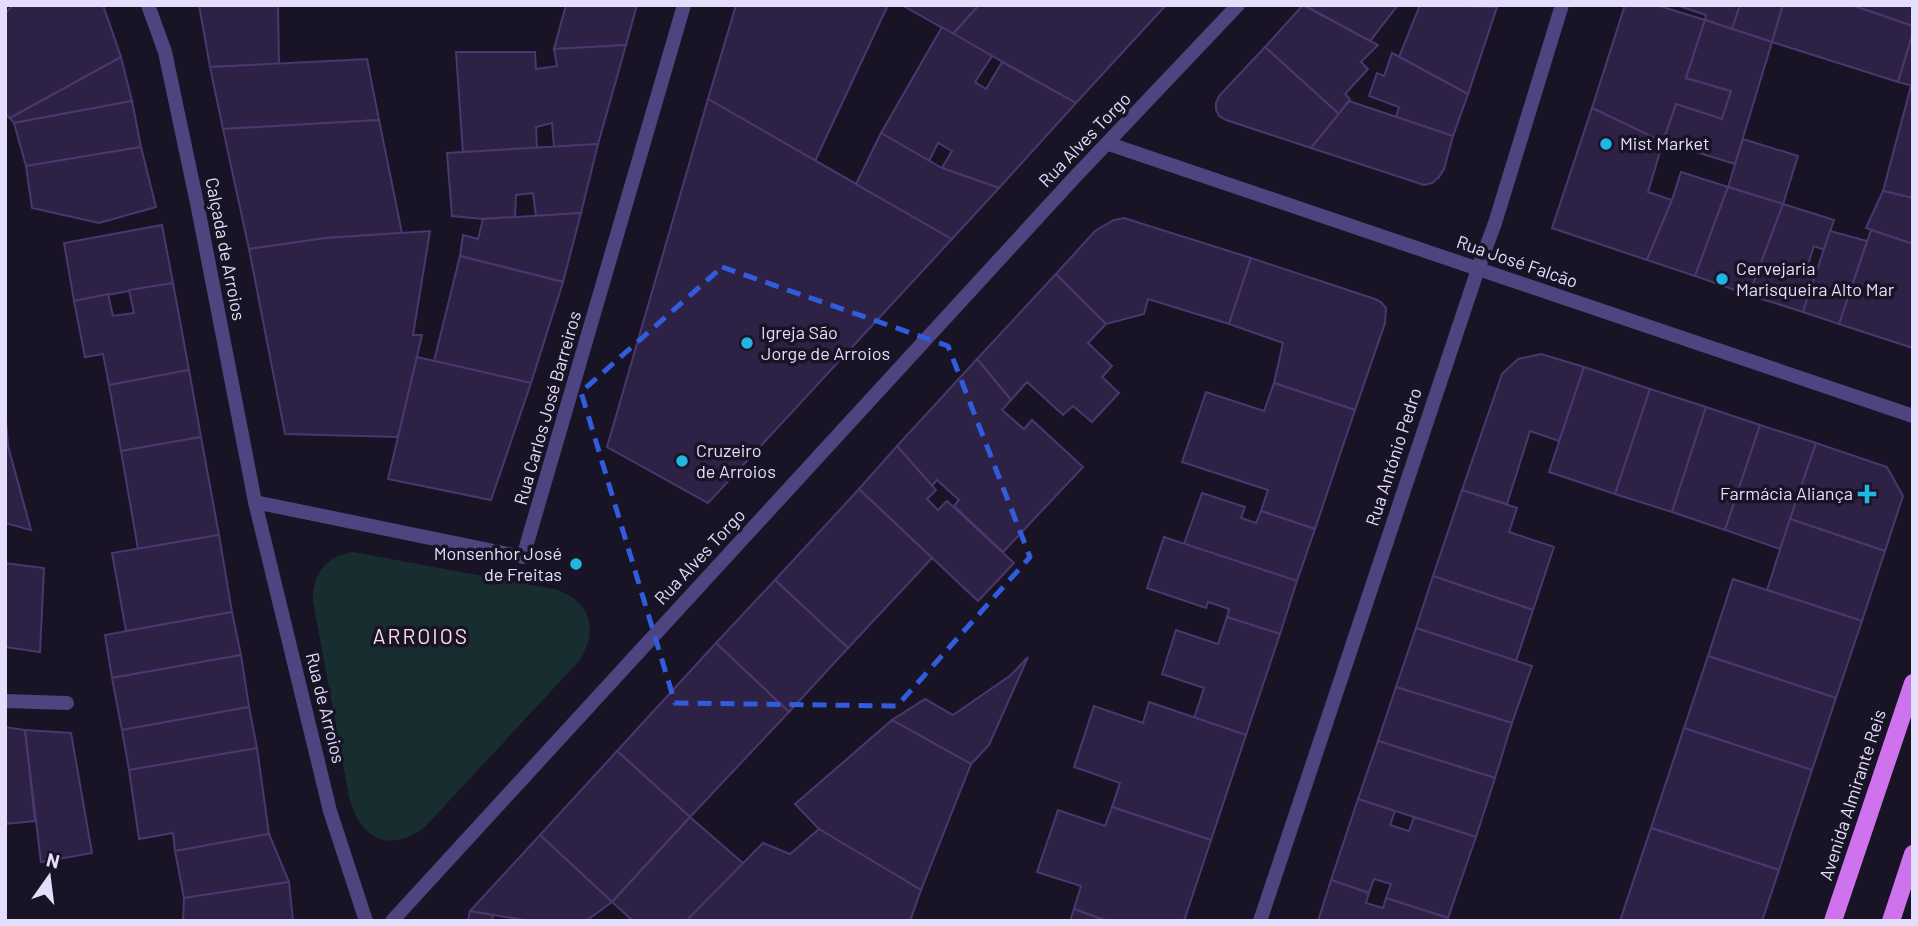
<svg xmlns="http://www.w3.org/2000/svg" width="1918" height="926" font-family="Barlow,sans-serif">
<style>
.green{fill:#172d30}
.building{fill:#2d2245;stroke:#49376e;stroke-width:2}
.lines{fill:none;stroke-linecap:round;stroke-linejoin:round}
.minor{stroke:#4e447f;stroke-width:14}
.primary{stroke:#cf72ed;stroke-width:18}
.marked{fill:none;stroke:#315cdc;stroke-width:5;stroke-dasharray:14 9;stroke-linejoin:round}
.poi-dot{fill:#21b5e2;stroke:#191326;stroke-width:2.5}
.labels{text-anchor:middle;stroke-width:7;stroke-linejoin:round;paint-order:stroke}
.street-label{font-size:18px;fill:#e4ddfb;stroke:#191326}
.poi-label{font-size:18px;fill:#e4ddfb;stroke:#191326;text-anchor:start}
.quarter-label{font-size:21px;letter-spacing:2px;fill:#fbdfed;stroke:#191326}
</style>
<rect width="100%" height="100%" fill="#191326"/>
<!-- green -->
<path class="green" d="M353,552L554,589C590,600 599,628 580,660L424,828C387,854 360,838 349,797L313,601C312,574 326,556 353,552Z"/>
<!-- building -->
<g class="building">
<polygon points="13,5 103,5 121,57 10,118 5,114 5,14"/>
<polygon points="199,5 278,5 279,64 210,67"/>
<polygon points="566,5 637,5 626,45 554,49"/>
<polygon points="736,5 888,5 815,161 708,99"/>
<polygon points="902,5 979,5 953,34"/>
<polygon points="979,5 1166,5 1076,103 953,34"/>
<polygon points="1303,5 1378,45 1361,62 1368,69 1345,94 1350,99 1339,114 1265,47"/>
<polygon points="1304,5 1398,5 1370,41"/>
<polygon points="1420,5 1497,7 1468,94 1399,57"/>
<polygon points="1625,5 1656,5 1705,20 1686,78 1731,91 1722,119 1676,104 1663,142 1592,108"/>
<polygon points="1676,5 1740,5 1732,29 1705,20 1706,15"/>
<polygon points="1740,5 1783,5 1772,42 1732,29"/>
<polygon points="1783,5 1852,5 1913,26 1913,33 1898,82 1772,42"/>
<polygon points="1852,5 1913,5 1913,26"/>
<polygon points="1705,20 1772,42 1735,164 1663,142 1676,104 1722,119 1731,91 1686,78"/>
<polygon points="942,27 992,56 975,82 986,89 1002,62 1076,103 999,188 942,168 952,151 938,143 929,161 881,133"/>
<polygon points="1913,33 1913,86 1898,82"/>
<polygon points="626,45 598,144 554,147 552,123 536,127 537,148 463,153 456,52 535,52 536,69 557,66 554,49"/>
<polygon points="1265,47 1339,114 1311,148 1226,120 1219,116 1216,110 1216,103 1219,96"/>
<polygon points="1392,53 1468,94 1453,136 1396,117 1399,107 1369,96 1377,73 1384,76"/>
<polygon points="121,57 132,101 14,123 10,118"/>
<polygon points="367,59 379,120 223,129 210,67"/>
<polygon points="1911,86 1913,86 1913,198 1883,191"/>
<polygon points="708,99 952,239 708,503 607,447"/>
<polygon points="132,101 141,147 26,166 14,123"/>
<polygon points="1349,101 1453,136 1444,169 1439,177 1432,183 1424,185 1311,148"/>
<polygon points="1592,108 1663,142 1648,192 1672,200 1647,260 1552,228"/>
<polygon points="379,120 402,233 326,238 249,249 223,129"/>
<polygon points="881,133 942,168 999,188 952,239 856,184"/>
<polygon points="1743,139 1798,156 1783,204 1728,187"/>
<polygon points="598,144 581,213 536,216 533,193 516,195 515,217 483,219 452,216 447,153"/>
<polygon points="141,147 156,207 99,223 32,208 26,166"/>
<polygon points="1681,172 1728,187 1695,276 1647,260 1672,200"/>
<polygon points="1728,187 1783,204 1749,295 1695,276"/>
<polygon points="1883,191 1913,198 1913,244 1866,228"/>
<polygon points="1783,204 1834,220 1824,250 1814,246 1806,271 1816,275 1803,312 1749,295"/>
<polygon points="581,213 563,282 460,256 463,235 478,239 483,219"/>
<polygon points="1124,218 1251,258 1229,324 1148,299 1144,314 1106,324 1056,274 1095,231 1114,220"/>
<polygon points="162,225 173,283 74,301 64,243"/>
<polygon points="1871,230 1913,244 1913,348 1839,324"/>
<polygon points="430,231 413,335 422,335 398,437 285,434 249,249 326,238"/>
<polygon points="1830,231 1867,241 1839,324 1803,312"/>
<polygon points="460,256 563,282 531,383 434,361"/>
<polygon points="1251,258 1375,299 1381,302 1386,308 1385,323 1355,410 1274,383 1283,343 1229,324"/>
<polygon points="1056,274 1106,324 1088,343 1112,366 1102,377 1119,393 1092,422 1073,406 1063,415 1027,382 1011,400 977,359"/>
<polygon points="173,283 189,370 109,385 103,354 85,357 74,301 108,294 113,316 134,313 129,290"/>
<polygon points="1541,354 1584,367 1559,441 1530,431 1507,504 1462,490 1502,374 1518,359"/>
<polygon points="417,357 531,383 491,500 388,479"/>
<polygon points="977,359 1011,400 1002,410 1024,429 1032,420 1083,467 1003,552 954,506 959,500 937,480 931,487 897,446"/>
<polygon points="1584,367 1650,389 1615,494 1549,472"/>
<polygon points="189,370 201,437 121,451 109,385"/>
<polygon points="1274,383 1355,410 1315,529 1261,511 1268,490 1182,462 1206,392 1264,411"/>
<polygon points="1650,389 1706,407 1672,512 1615,494"/>
<polygon points="1706,407 1760,425 1725,530 1672,512"/>
<polygon points="5,409 8,446 5,446"/>
<polygon points="1760,425 1816,443 1780,549 1725,530"/>
<polygon points="201,437 219,535 138,549 121,451"/>
<polygon points="1816,443 1887,467 1903,496 1885,551 1790,519"/>
<polygon points="5,446 8,446 31,530 5,523"/>
<polygon points="897,446 936,490 927,499 938,510 947,501 1014,563 978,601 859,489"/>
<polygon points="859,489 932,558 848,648 775,580"/>
<polygon points="1462,490 1517,508 1509,532 1554,547 1533,610 1433,576"/>
<polygon points="1202,493 1245,507 1241,518 1256,523 1261,511 1315,529 1297,581 1184,544"/>
<polygon points="1790,519 1885,551 1862,621 1767,590"/>
<polygon points="219,535 232,612 126,631 112,553"/>
<polygon points="1164,537 1297,581 1280,634 1227,617 1229,609 1208,602 1206,608 1147,588"/>
<polygon points="5,563 44,568 40,652 5,647"/>
<polygon points="1433,576 1533,610 1516,661 1416,628"/>
<polygon points="1733,579 1862,621 1836,698 1708,656"/>
<polygon points="775,580 848,648 789,712 716,643"/>
<polygon points="232,612 241,655 112,678 105,635"/>
<polygon points="1227,617 1280,634 1246,735 1194,718 1204,688 1162,674 1176,630 1218,644"/>
<polygon points="1416,628 1532,666 1512,723 1396,687"/>
<polygon points="716,643 789,712 690,817 617,751"/>
<polygon points="241,655 249,707 122,730 112,678"/>
<polygon points="1708,656 1836,698 1812,770 1684,728"/>
<polygon points="1028,657 989,745 971,764 892,720 925,699 953,715 1011,675"/>
<polygon points="1396,687 1512,723 1495,778 1378,741"/>
<polygon points="1149,702 1246,735 1211,840 1112,807 1120,783 1074,767 1094,706 1143,723"/>
<polygon points="249,707 257,748 129,770 122,730"/>
<polygon points="892,720 971,764 921,890 819,829 795,804"/>
<polygon points="5,727 25,730 35,821 5,824"/>
<polygon points="1684,728 1812,770 1779,870 1651,828"/>
<polygon points="25,730 71,733 92,853 41,862"/>
<polygon points="1378,741 1495,778 1476,837 1358,799"/>
<polygon points="257,748 269,834 175,851 173,833 139,839 129,770"/>
<polygon points="617,751 690,817 612,902 540,835"/>
<polygon points="1358,799 1395,811 1390,825 1409,831 1414,817 1476,837 1448,918 1386,898 1391,884 1374,879 1369,893 1331,880"/>
<polygon points="1112,807 1211,840 1184,921 1107,921 1074,909 1081,886 1037,872 1058,810 1105,826"/>
<polygon points="690,817 744,864 686,921 633,921 612,902"/>
<polygon points="1651,828 1779,870 1762,921 1620,921"/>
<polygon points="819,829 921,890 910,921 686,921 763,843 790,854"/>
<polygon points="269,834 289,882 184,898 175,851"/>
<polygon points="540,835 612,902 586,921 530,921 470,911"/>
<polygon points="1331,880 1369,893 1366,903 1383,908 1386,898 1448,918 1447,921 1318,921"/>
<polygon points="289,882 293,921 183,921 184,898"/>
<polygon points="1074,909 1107,921 1070,921"/>
<polygon points="470,911 493,915 492,921 468,921"/>
</g>
<g class="lines">
<!-- minor -->
<g class="minor">
<polyline points="148,5 165,52 198,208 255,502 330,811 366,921"/>
<polyline points="1109,144 1913,416"/>
<polyline points="255,502 523,557 684,5"/>
<polyline points="5,701 67,703"/>
<polyline points="392,921 1074,178 1238,5"/>
<polyline points="1260,921 1478,269 1495,223 1562,5"/>
</g>
<!-- primary -->
<g class="primary">
<polyline points="1833,921 1913,683"/>
<polyline points="1891,921 1913,854"/>
</g>
</g>
<!-- marked area -->
<path class="marked" d="M722,267L948,346L1030,557L897,706L675,703L581,392Z"/>
<!-- markers -->
<g class="poi-dot">
<circle cx="1606" cy="144" r="7"/>
<circle cx="1722" cy="279" r="7"/>
<circle cx="747" cy="343" r="7"/>
<circle cx="682" cy="461" r="7"/>
<path d="M1863.5 483.5h7v7h7v7h-7v7h-7v-7h-7v-7h7z"/>
<circle cx="576" cy="564" r="7"/>
</g>
<g class="labels">
<!-- street labels -->
<g class="street-label">
<text transform="translate(1085 140) rotate(-46)" y="6">Rua Alves Torgo</text>
<text transform="translate(225 249) rotate(79)" y="6">Calçada de Arroios</text>
<text transform="translate(1517 262) rotate(19)" y="6">Rua José Falcão</text>
<text transform="translate(548 408) rotate(-74)" y="6">Rua Carlos José Barreiros</text>
<text transform="translate(1394 457) rotate(-72)" y="6">Rua António Pedro</text>
<text transform="translate(700 557) rotate(-47)" y="6">Rua Alves Torgo</text>
<text transform="translate(325 708) rotate(76)" y="6">Rua de Arroios</text>
<text transform="translate(1853 795) rotate(-72)" y="6">Avenida Almirante Reis</text>
</g>
<!-- poi labels -->
<g class="poi-label">
<text x="1620" y="150">Mist Market</text>
<text x="1736" y="275">Cervejaria<tspan x="1736" dy="21">Marisqueira Alto Mar</tspan></text>
<text x="761" y="339">Igreja São<tspan x="761" dy="21">Jorge de Arroios</tspan></text>
<text x="696" y="457">Cruzeiro<tspan x="696" dy="21">de Arroios</tspan></text>
<text x="1853" y="500" text-anchor="end">Farmácia Aliança</text>
<text x="562" y="560" text-anchor="end">Monsenhor José<tspan x="562" dy="21">de Freitas</tspan></text>
</g>
<!-- quarter labels -->
<g class="quarter-label">
<text x="421" y="644">ARROIOS</text>
</g>
</g>
<!-- border -->
<rect width="1918" height="926" fill="none" stroke="#e4ddfb" stroke-width="14"/>
<!-- north arrow -->
<g transform="translate(49 877) rotate(14)" stroke="#191326" stroke-width="5" paint-order="stroke">
<path d="M0-5L12 26L0 18L-12 26Z" fill="#e4ddfb"/>
<text y="-10" font-size="19" font-weight="bold" text-anchor="middle" fill="#e4ddfb">N</text>
</g>
</svg>
